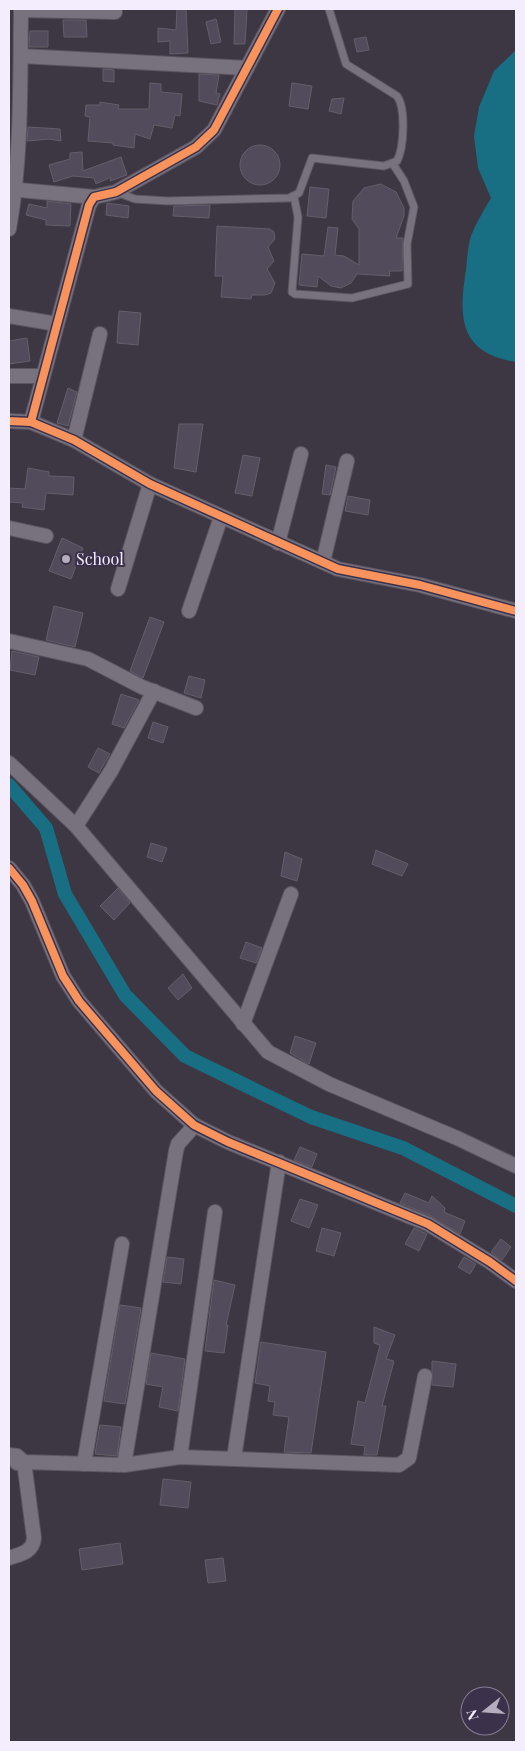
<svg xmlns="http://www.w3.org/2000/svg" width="525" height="1751" font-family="'Playfair Display',serif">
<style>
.water{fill:#186f84}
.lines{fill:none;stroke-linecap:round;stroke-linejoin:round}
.canal{stroke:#186f84;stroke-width:14}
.building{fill:#524b5b;stroke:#635e69}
.service-casing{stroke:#5a5561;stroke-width:9}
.minor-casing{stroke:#5a5561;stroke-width:16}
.service{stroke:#78727e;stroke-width:7}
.minor{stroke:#78727e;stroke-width:14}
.cycleway-casing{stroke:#3c314a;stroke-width:11}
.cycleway{stroke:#f8935d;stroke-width:8}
.poi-dot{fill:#b4adbd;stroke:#3c314a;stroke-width:2}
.labels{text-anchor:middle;stroke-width:4;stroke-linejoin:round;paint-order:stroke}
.poi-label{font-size:16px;fill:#f4edfe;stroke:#3c314a;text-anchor:start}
</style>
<rect width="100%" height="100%" fill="#3d3744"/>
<!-- water -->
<path class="water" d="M516,50V362C460,353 458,319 466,270C467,259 468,246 471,236C476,223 484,210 491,198L478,168L474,136L479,107L494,71Z"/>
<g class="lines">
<!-- canal -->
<polyline class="canal" points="9,785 46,828 65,894 125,995 185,1056 311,1117 403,1148 516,1206"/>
</g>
<!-- building -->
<g class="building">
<polygon points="177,9 186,9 188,53 170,54 170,41 158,42 158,28 176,30"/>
<polygon points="235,9 247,9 245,44 234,44"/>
<polygon points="216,19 221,42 211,44 206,22"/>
<polygon points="63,20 86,20 87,37 64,37"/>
<polygon points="30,31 48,31 48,47 29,47"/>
<polygon points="366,37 369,50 357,52 354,39"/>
<polygon points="103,69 114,70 114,82 103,81"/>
<polygon points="199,74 219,75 216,93 220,94 217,105 199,101"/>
<polygon points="150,83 161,84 161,92 182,94 180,116 175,115 172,128 154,125 150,139 135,134 134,148 113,145 113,143 88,141 90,117 85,116 86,105 100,105 100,102 119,105 118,109 149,109"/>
<polygon points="292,83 312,86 308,109 289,106"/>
<polygon points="344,98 341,114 329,111 332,99"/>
<polygon points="28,127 60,129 61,141 49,139 27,141"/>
<circle cx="260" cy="165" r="20"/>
<polygon points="82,152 83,171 121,157 127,175 110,181 111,177 96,184 94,178 73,176 54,182 49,165 70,159 70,153"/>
<polygon points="381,184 396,192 404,208 404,216 396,238 403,238 402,271 389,271 390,276 357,274 351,283 341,288 331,286 318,276 317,287 299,285 302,254 324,256 328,227 338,228 335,255 344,256 359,265 359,229 352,219 353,201 364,188"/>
<polygon points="310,187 329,189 326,218 307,216"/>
<polygon points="47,201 71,204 70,226 46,225 46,220 26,215 29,204 47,208"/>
<polygon points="107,203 129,206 128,218 106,215"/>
<polygon points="210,205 209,218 173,216 174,206"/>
<polygon points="217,226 270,229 274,232 275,239 268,247 274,261 267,269 275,283 271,293 265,295 252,295 251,299 221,297 223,276 215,276"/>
<polygon points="119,311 141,313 138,345 117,343"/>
<polygon points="27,338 30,361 9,364 9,341"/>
<polygon points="68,388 77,392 68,426 57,423"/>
<polygon points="179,424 203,424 196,472 174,468"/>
<polygon points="243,455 260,458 252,496 235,493"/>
<polygon points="326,465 336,467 330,495 322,494"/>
<polygon points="28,468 49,472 49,476 74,477 73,495 46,493 44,510 22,507 23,503 9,502 9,488 25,489"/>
<polygon points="348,496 370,500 368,515 345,511"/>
<polygon points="62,538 83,548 71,579 49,571"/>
<polygon points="54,606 83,613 75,647 46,640"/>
<polygon points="150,617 164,622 143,678 130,671"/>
<polygon points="12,651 39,657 35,675 10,670"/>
<polygon points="189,676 205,680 201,698 184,693"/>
<polygon points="121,694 139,700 124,728 112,724"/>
<polygon points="153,722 168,727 163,743 148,738"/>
<polygon points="98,748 110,754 99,773 88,767"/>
<polygon points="151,843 167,848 162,862 147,857"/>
<polygon points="376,850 408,864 402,876 372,864"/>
<polygon points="285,852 302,859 297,881 281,876"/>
<polygon points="118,888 130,903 114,920 100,906"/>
<polygon points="246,942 262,948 256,963 240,958"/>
<polygon points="183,974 192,988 178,1000 168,988"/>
<polygon points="295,1036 316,1043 309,1064 290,1053"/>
<polygon points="300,1147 317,1154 312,1167 294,1160"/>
<polygon points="405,1193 429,1203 432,1196 445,1208 444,1212 465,1221 460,1234 431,1216 400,1203"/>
<polygon points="300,1199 318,1205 309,1228 291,1221"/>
<polygon points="322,1228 341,1233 334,1256 316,1251"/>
<polygon points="414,1228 427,1234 419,1251 405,1244"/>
<polygon points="501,1239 511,1247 502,1260 491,1252"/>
<polygon points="167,1257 184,1259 181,1284 163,1282"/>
<polygon points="464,1257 476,1264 470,1274 458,1267"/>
<polygon points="214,1280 235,1285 226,1325 228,1325 224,1353 205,1351"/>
<polygon points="120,1305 141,1308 125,1404 104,1401"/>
<polygon points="374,1327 395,1335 386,1359 394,1361 382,1406 386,1406 377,1455 364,1455 365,1446 351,1444 358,1401 365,1403 380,1345 374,1343"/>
<polygon points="261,1342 326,1352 311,1453 284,1452 289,1417 273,1415 275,1402 268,1401 270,1386 255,1383"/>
<polygon points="151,1353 185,1359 178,1411 159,1407 163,1387 146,1384"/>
<polygon points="432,1361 456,1364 453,1387 432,1385"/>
<polygon points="100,1425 121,1427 117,1456 95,1454"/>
<polygon points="163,1479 191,1482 188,1508 160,1505"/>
<polygon points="120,1543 123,1564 82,1570 79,1549"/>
<polygon points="223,1558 226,1581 208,1583 205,1560"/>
</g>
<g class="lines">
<!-- service casing -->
<g class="service-casing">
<g id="service">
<path d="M116,192L135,199L168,201L289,198L299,193L312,158L384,166L397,161C404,148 406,108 397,96L346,64L329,9"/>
<polyline points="294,197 298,217 292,292 295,294 352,298 408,284 407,244 414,207 404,181 393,164"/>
</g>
</g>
<!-- minor casing -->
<g class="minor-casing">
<g id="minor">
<polyline points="21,10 115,12"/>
<polyline points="21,56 247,68"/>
<polyline points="9,189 94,197"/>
<path d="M9,229C22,156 20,83 21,9"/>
<polyline points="9,316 57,324"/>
<polyline points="9,376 43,376"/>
<polyline points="9,421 31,422 74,440 150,484 338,569 420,585 516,611"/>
<polyline points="31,422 89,205 94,197 116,192 196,147 214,130 278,9"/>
<polyline points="74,440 100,334"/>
<polyline points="9,528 46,536"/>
<polyline points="278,543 301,454"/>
<polyline points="323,562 347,461"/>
<polyline points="118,589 150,484"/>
<polyline points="189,611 221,517"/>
<polyline points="9,641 88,659 142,687 196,708"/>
<polyline points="9,763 76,826 268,1052 329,1084 457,1138 516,1166"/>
<polyline points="76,826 111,771 154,691"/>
<polyline points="9,868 23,885 32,901 63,976 79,1001 156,1091 194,1125 228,1142 428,1224 490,1262 516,1281"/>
<polyline points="243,1024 291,894"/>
<polyline points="9,1455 17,1456 24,1462 124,1465 180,1457 399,1465 409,1458 425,1376"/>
<polyline points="180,1457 215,1212"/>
<polyline points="234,1458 279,1162"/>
<polyline points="84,1464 122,1244"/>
<polyline points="124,1465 176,1151 178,1144 195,1125"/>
<path d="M9,1558C21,1554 33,1552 34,1538L24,1462L17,1463"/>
</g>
</g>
<!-- service -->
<use href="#service" class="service"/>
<!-- minor -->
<use href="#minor" class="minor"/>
<!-- cycleway casing -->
<g class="cycleway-casing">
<g id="cycleway">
<polyline points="9,421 31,422 74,440 150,484 338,569 420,585 516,611"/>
<polyline points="31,422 89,205 94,197 116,192 196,147 214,130 278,9"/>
<polyline points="9,868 23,885 32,901 63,976 79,1001 156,1091 194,1125 228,1142 428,1224 490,1262 516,1281"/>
</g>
</g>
<!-- cycleway -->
<use href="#cycleway" class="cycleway"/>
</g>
<!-- markers -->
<circle class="poi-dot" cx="66" cy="559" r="5"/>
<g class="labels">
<!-- poi labels -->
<g class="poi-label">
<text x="76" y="565">School</text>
</g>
</g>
<!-- border -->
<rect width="525" height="1751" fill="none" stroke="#f4edfe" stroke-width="20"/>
<!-- north arrow -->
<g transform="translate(485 1711) rotate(253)"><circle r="24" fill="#3c314a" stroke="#867c92"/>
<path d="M0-4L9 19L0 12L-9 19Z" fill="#b4adbd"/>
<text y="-8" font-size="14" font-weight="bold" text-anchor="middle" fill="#f4edfe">N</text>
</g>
</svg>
